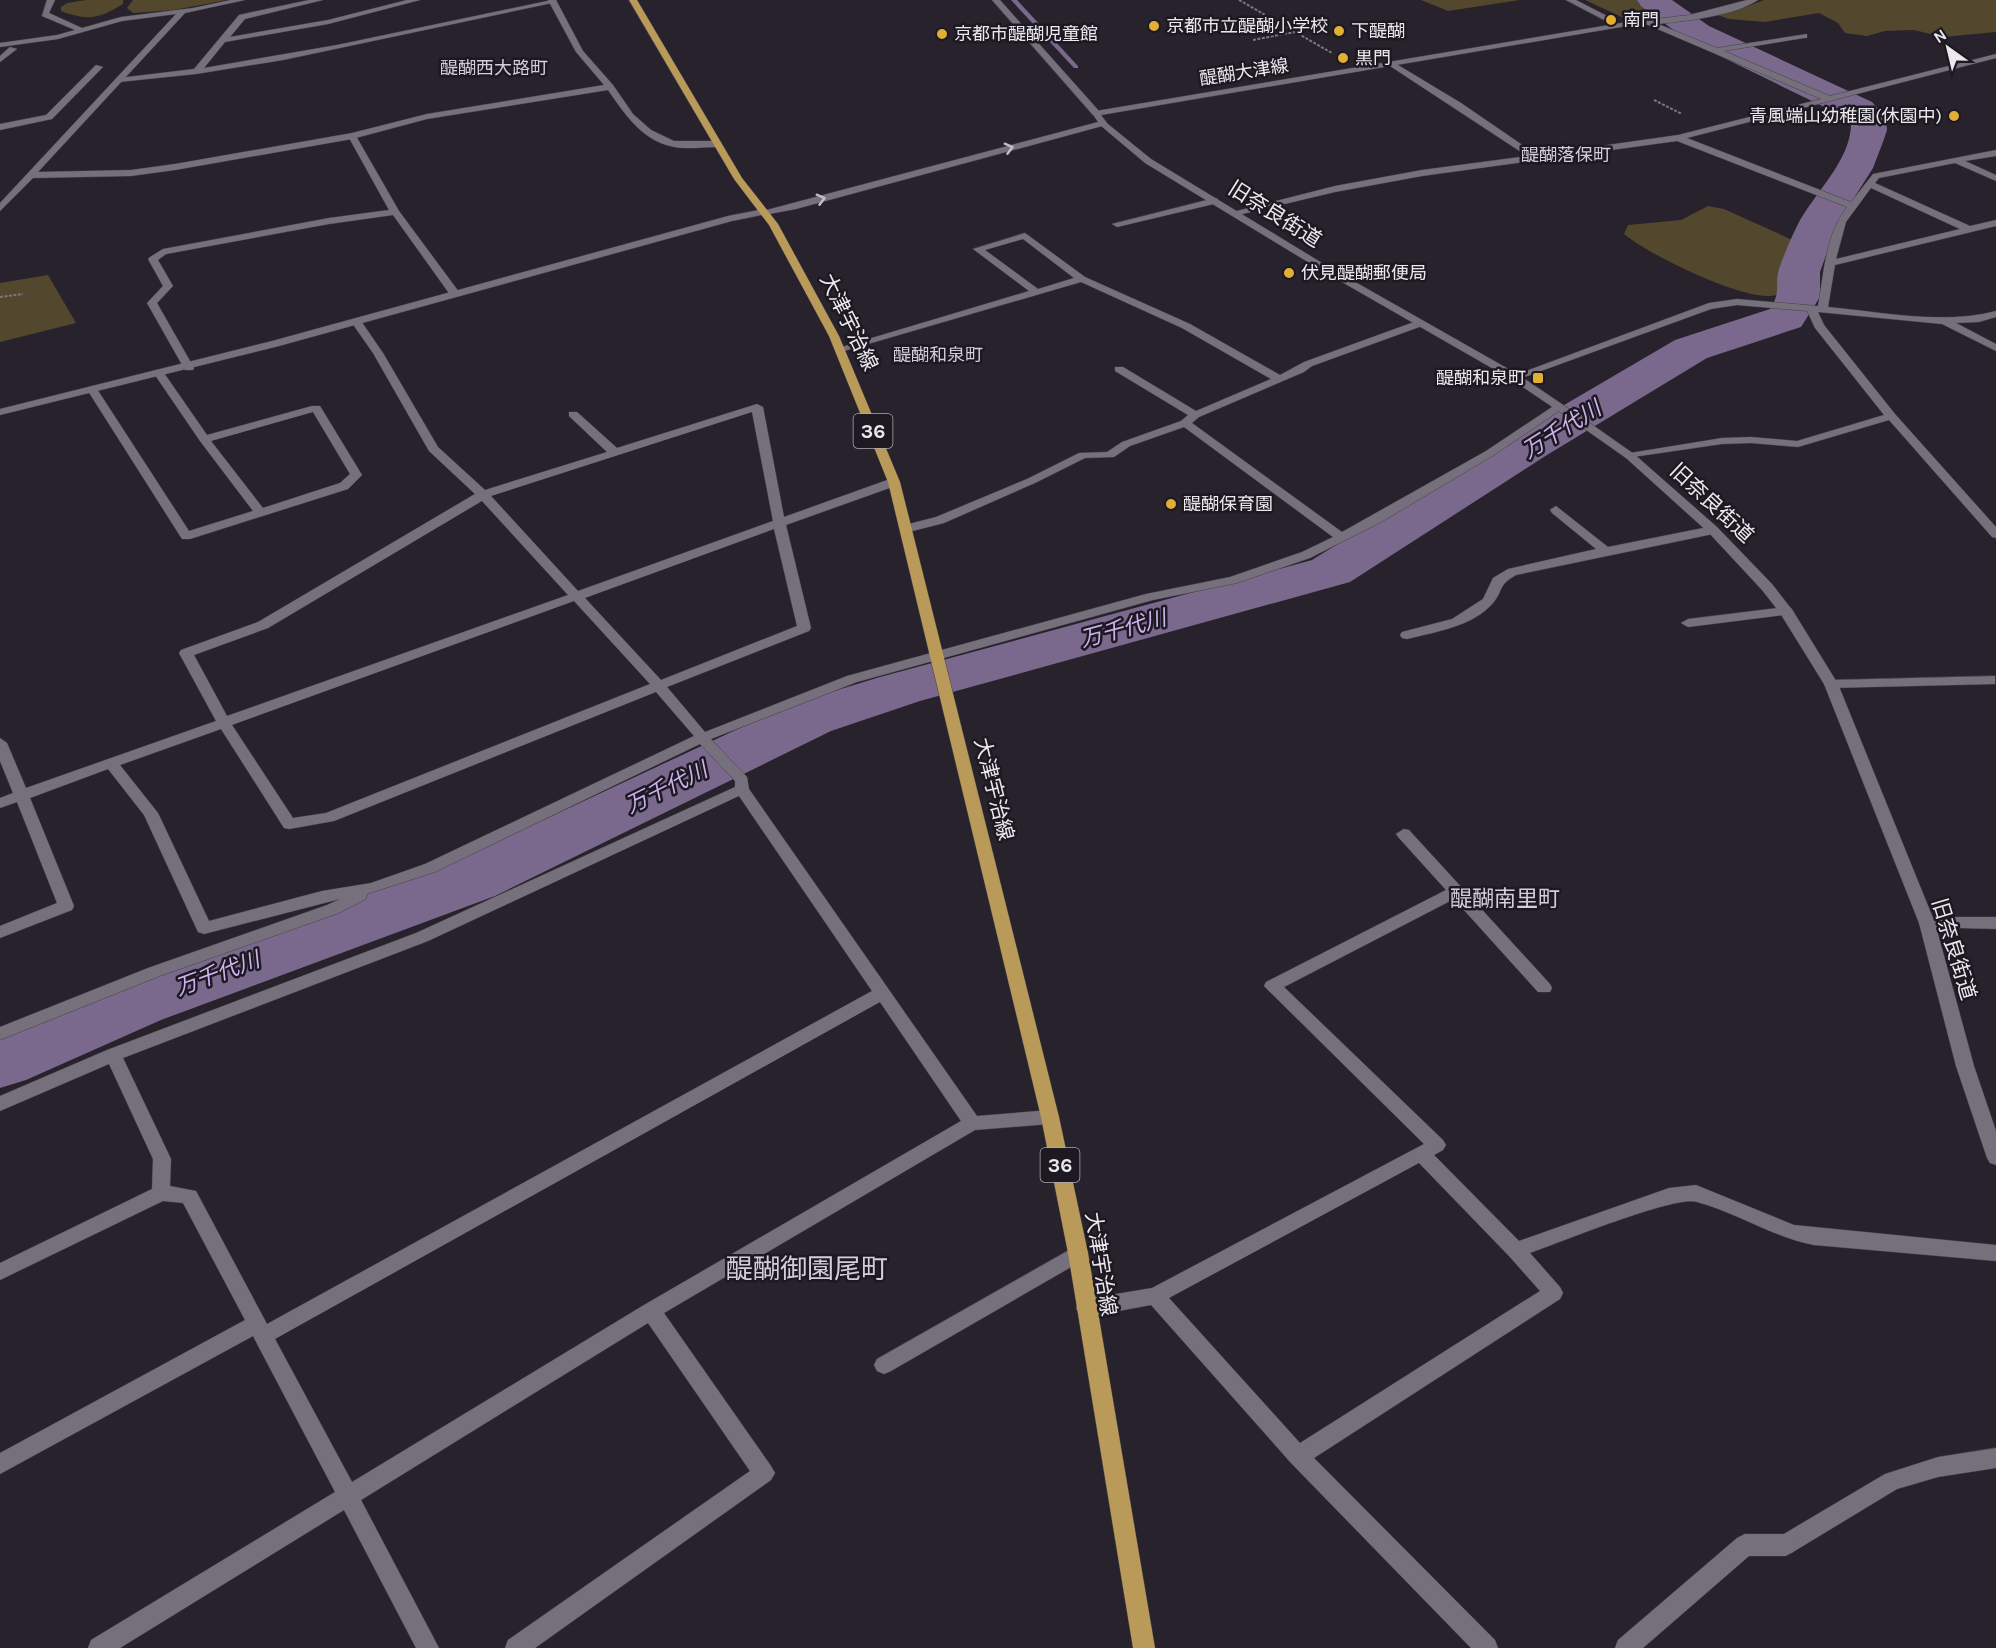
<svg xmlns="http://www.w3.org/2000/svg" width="1996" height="1648" font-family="Karla,'Noto Sans JP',sans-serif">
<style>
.green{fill:#53472e}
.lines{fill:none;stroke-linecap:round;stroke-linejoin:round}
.stream{fill:#7a698d;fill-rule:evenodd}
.river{fill:#7a698d;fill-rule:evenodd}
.service-casing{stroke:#454148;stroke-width:1}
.minor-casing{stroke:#454148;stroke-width:1}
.tertiary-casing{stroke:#454148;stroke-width:1}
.secondary-casing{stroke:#454148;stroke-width:1}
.primary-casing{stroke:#454148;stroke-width:1}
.path{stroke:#7b7780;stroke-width:2;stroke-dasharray:3 1.5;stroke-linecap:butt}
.service{fill:#75707b;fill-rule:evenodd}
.minor{fill:#75707b;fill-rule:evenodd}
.tertiary{fill:#75707b;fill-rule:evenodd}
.secondary{fill:#75707b;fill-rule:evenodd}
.primary{fill:#b99a59;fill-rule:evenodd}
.oneway{stroke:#c2bec6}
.poi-dot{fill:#e1af34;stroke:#1d1922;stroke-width:2}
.labels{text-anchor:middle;stroke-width:5;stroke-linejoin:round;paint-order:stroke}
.far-poi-label{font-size:18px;fill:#ebe8ee;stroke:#1d1922;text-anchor:start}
.far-neighbourhood-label{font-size:18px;fill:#d3cdda;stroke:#1d1922}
.far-street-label{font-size:18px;fill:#ebe8ee;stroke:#1d1922}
.shield{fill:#1d1922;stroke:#adaab1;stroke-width:1.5}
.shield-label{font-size:20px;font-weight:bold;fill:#ebe8ee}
.street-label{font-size:21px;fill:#ebe8ee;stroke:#1d1922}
.water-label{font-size:22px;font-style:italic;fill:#ceb2ee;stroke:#1d1922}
.neighbourhood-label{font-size:22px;fill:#d3cdda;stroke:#1d1922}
.near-neighbourhood-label{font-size:27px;fill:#d3cdda;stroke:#1d1922}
</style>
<rect width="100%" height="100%" fill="#27222c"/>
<!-- green -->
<g class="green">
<path d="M86,0H123V4C99,19 87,21 61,11V7L67,3Z"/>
<polygon points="133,0 227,0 174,10 133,13 127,8"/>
<polygon points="1421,0 1520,0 1448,11"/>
<polygon points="1585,0 1639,0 1660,15 1628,20"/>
<polygon points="1764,0 1996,0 1996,32 1943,37 1914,30 1885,31 1867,36 1845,33 1838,23 1819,13 1765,22 1729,19 1715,14 1743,8"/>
<path d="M1708,206L1724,209L1797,242L1799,252L1791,268L1794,283C1786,291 1782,295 1770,296C1738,298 1649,255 1624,234L1628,225L1681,220Z"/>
<polygon points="48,275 76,323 0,342 0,283"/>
</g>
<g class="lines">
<!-- stream -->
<polygon class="stream" points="1011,0 1017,0 1078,66 1078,68 1074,68"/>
<!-- river -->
<path class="river" d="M1637,0H1672L1709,26L1872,102L1886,118L1887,130L1883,142L1873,168L1837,225L1820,272V297L1801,327L1707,358L1547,455L1350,582L920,701L831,731L495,896L161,1020L26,1080L0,1088V1030L111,984L449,864L789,705L880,677L1312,560L1513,435L1675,340L1770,309C1782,290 1774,287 1779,269C1784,255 1790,240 1797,226C1814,192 1853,160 1851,120L1687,40L1641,6Z"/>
<!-- service casing -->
<g class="service-casing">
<g id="service">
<polygon points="1566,0 1576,0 1613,19 1606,21"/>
<polygon points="10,47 17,49 0,62 0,56"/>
<polygon points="96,65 103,67 52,119 0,130 0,124 46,115"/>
<polygon points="1996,1448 1996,1468 1938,1477 1897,1489 1793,1552 1785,1556 1777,1552 1774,1545 1777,1538 1885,1474 1938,1457"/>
</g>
</g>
<!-- minor casing -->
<g class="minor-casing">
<g id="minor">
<polygon points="309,0 323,0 245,19 230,37 328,20 407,0 420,0 328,24 225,42 204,68 337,45 552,0 557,2 283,60 196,74 119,82 115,80 119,78 194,69 239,15"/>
<path d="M1651,21L1717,48L1807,34V38H1804L1724,51L1830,96L1996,54V58L1687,138L1851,202L1873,174L1996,150V156L1965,161L1996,175V181L1955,163L1879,178L1875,183L1970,226L1996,220V226L1835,265L1828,307C1883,312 1942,325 1996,311V317L1979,322L1956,323L1996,344V351L1942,324L1818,312L1824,325L1895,414L1996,527V538L1992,537L1889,420L1798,447L1751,443L1722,444L1626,458L1624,456L1630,453L1722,438L1751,437L1797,441L1884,415L1815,328L1807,311L1737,305L1711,309L1519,379H1511L1510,377L1709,303L1737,299L1818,306C1824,272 1825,236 1847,207L1677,141L1422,176L1335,192L1234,216L1229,213L1335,186L1422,170L1527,156L1390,66L1389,64L1393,62L1461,103L1537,155L1678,135L1821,99L1648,25L1647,23ZM1871,188L1960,229L1836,259L1846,222Z"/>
<polygon points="352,133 356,136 399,211 459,292 459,296 451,296 393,215 329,224 166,254 158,260 173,286 157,303 194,368 193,370 185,370 147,303 163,286 148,259 150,257 163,249 329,218 389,210 348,136"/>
<polygon points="1215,198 1218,199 1218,203 1117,227 1112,224"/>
<path d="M1025,233L1085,277L1190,324L1280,375L1304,362L1414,322H1422V326L1312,366L1304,372L1199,417L1192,423L1342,532L1486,451L1555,405H1563L1565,407L1494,455L1383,521L1310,558L1237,583L1153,600L857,682L711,739L747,777L749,789L977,1116L1050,1110L1056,1112L1059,1117L1056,1122L1050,1124L975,1130L664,1313L771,1466L775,1473L771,1480L535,1648H505L508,1640L750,1471L648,1323L361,1500L439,1648H416L344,1510L120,1648H88L91,1640L335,1492L253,1336L0,1474V1453L245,1320L183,1203L163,1201L0,1280V1263L152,1189L153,1159L109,1064L0,1111V1096L107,1050L416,933L735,787V781L700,744L435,872L367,894L366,899L339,913L160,976L0,1040V1027L148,968L327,905L340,899L204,934L198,932L144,815L108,769L30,798L74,906L72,910L0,938V926L57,903L17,802L0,808V798L13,793L0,761V738L7,743L26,788L216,721L179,653L181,650L258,622L475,494L429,451L373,353L352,323L357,320L361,321L383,353L438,447L485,490L607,452L569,416V412H577L617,448L757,404L763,407L784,517L890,479H898V485L786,525L811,628L809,631L667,687L705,732L847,676L1146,594L1230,577L1302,552L1333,537L1184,427L1130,446L1114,457L1085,458L1035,483L944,523L905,533L901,532V526L936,517L1027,479L1079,453L1107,452L1122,442L1181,421L1188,415L1115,371V367H1123L1196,411L1271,379L1182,328L1081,282L844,351L835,349L1029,291L973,249ZM1023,239L1074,278L1038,289L985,250ZM752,412L773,521L578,591L491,496ZM482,501L568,595L227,716L194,655L268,628ZM774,529L797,626L661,680L585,598ZM574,601L650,684L326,813L293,818L232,725ZM656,692L694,736L425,864L371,883L322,891L209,921L158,813L120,765L221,729L284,828L289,829L334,821ZM739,796L872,991L267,1324L196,1191L170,1186L171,1159L123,1058L428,941ZM880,1002L961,1121L644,1305L352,1482L275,1339Z"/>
<path d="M160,372L164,373L207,435L312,406H320L362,475L348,489L190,539H182L88,391L93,388L97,389L189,531L253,511L200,441L155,375ZM313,412L350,474L340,483L263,508L211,441Z"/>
<path d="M1556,506L1608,547L1713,526L1719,530L1713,534L1516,575C1497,586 1504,590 1493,603C1474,626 1435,632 1407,639L1402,638L1400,635L1402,632L1452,619L1483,599L1493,578L1508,569L1596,549L1552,513L1550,510Z"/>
<polygon points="1786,607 1791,608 1793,611 1791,614 1688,627 1681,623 1688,619"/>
<polygon points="1995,676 1995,684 1831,688 1824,684 1831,680"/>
<path d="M1404,829L1409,830L1550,984L1552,988L1550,992H1538L1454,899L1284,987L1443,1140L1446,1145L1443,1150L1434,1155L1519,1241L1669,1188L1696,1185L1794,1225L1996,1245V1261L1814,1245C1772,1237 1738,1213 1697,1202C1675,1195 1559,1243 1530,1253L1560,1287L1563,1293L1560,1299L1314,1458L1495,1640L1498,1648H1471L1291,1463L1151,1305L1086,1317L1079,1314L1076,1308L1079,1302L1086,1299L1152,1288L1424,1144L1264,986L1266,982L1446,890L1399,838L1396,834ZM1419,1163L1509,1256L1540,1291L1300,1443L1169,1298Z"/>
<polygon points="1927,917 1996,917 1996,929 1921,927 1919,923 1921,919"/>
<polygon points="1078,1245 1085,1247 1088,1253 1085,1259 891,1371 884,1374 877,1371 874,1365 877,1359"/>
<polygon points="1745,1534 1785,1534 1793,1538 1796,1545 1793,1552 1785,1556 1749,1556 1643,1648 1615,1648 1618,1640 1737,1538"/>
</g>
</g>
<!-- tertiary casing -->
<g class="tertiary-casing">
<g id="tertiary">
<path d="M47,0H55L49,13L82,28L121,17L193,8L231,0H245L185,13L38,172L131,170L175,164L352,133L427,114L604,85L576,52L548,0H556L583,51L613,85L633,114L651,130L674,141H718L722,144L718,147C703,147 684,150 670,146C641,139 624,113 608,90L427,119L352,139L175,170L131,176L33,178L0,211V203L176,14L122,21L58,39L0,47V43L57,35L75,30L42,16Z"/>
<polygon points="992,0 1000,0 1099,111 1099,115 1093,115"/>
<polygon points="1103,120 1151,159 1327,266 1519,375 1587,421 1634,454 1717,527 1772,584 1793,611 1838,684 1935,923 1974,1066 1996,1131 1996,1165 1990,1163 1987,1158 1956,1066 1919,923 1824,684 1780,613 1762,590 1709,533 1626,458 1579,425 1511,379 1321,270 1145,163 1100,125 1099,123"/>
<polygon points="764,209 769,212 767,214 732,221 279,346 0,415 0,409 272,341 728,216"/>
</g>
</g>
<!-- secondary casing -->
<g class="secondary-casing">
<path id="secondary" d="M1747,0H1758C1729,20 1657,24 1621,27L1101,115L1107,123L1106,125L796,209L764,215L759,212L1098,122L1092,113L1096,111L1621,23L1689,15Z"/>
</g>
<!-- primary casing -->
<g class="primary-casing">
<polygon id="primary" points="629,0 637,0 742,178 778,224 839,336 900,482 1059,1117 1088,1253 1155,1648 1133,1648 1068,1253 1041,1117 888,482 829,336 769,225 734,179"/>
</g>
<!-- path -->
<g class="path">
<polyline points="1239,0 1332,53"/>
<polyline points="1253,40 1295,32"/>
<polyline points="1654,100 1682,114"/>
<polyline points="0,297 23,294"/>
</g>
<!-- service -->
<use href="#service" class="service"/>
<!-- minor -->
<use href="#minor" class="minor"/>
<!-- tertiary -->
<use href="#tertiary" class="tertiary"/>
<!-- secondary -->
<use href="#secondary" class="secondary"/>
<!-- primary -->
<use href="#primary" class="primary"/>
</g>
<!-- one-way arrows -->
<defs><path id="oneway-chevron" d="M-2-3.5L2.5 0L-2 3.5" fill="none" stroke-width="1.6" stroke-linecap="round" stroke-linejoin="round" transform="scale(1.5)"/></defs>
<g class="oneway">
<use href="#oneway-chevron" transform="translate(1009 148) rotate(-15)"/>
<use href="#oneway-chevron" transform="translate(821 199) rotate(-15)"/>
</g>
<!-- markers -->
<g class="poi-dot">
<circle cx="1611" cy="20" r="6"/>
<circle cx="1154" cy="26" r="6"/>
<circle cx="1339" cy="31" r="6"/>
<circle cx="942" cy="34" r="6"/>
<circle cx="1343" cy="58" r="6"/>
<circle cx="1954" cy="116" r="6"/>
<circle cx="1289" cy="273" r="6"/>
<rect x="1532" y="372" width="12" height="12" rx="3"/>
<circle cx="1171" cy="504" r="6"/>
</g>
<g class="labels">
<!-- far-poi labels -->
<g class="far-poi-label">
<text x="1623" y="26">南門</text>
<text x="1166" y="32">京都市立醍醐小学校</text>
<text x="1351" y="37">下醍醐</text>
<text x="954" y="40">京都市醍醐児童館</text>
<text x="1355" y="64">黒門</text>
<text x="1942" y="122" text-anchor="end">青風端山幼稚園(休園中)</text>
<text x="1301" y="279">伏見醍醐郵便局</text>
<text x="1526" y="384" text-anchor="end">醍醐和泉町</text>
<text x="1183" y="510">醍醐保育園</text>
</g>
<!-- far-neighbourhood labels -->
<g class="far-neighbourhood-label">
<text x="494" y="74">醍醐西大路町</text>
<text x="1566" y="161">醍醐落保町</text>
<text x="938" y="361">醍醐和泉町</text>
</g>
<!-- far-street labels -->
<g class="far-street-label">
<text transform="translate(1244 72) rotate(-9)" y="6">醍醐大津線</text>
</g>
<!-- shield labels -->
<g class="shield">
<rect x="853.5" y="414" width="39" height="34" rx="4.5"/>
<rect x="1040.5" y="1148" width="39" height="34" rx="4.5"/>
</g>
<g class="shield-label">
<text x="873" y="438">36</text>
<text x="1060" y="1172">36</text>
</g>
<!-- street labels -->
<g class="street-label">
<text transform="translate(1275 214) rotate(32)" y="7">旧奈良街道</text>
<text transform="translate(849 322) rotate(64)" y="7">大津宇治線</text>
<text transform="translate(1712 503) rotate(43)" y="7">旧奈良街道</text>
<text transform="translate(994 789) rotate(76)" y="7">大津宇治線</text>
<text transform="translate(1954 949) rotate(73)" y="7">旧奈良街道</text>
<text transform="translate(1101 1264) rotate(81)" y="7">大津宇治線</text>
</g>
<!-- water labels -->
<g class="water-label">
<text transform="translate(1561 429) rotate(-32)" y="8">万千代川</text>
<text transform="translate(1123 628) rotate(-15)" y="8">万千代川</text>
<text transform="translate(666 787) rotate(-26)" y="8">万千代川</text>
<text transform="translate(217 973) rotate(-20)" y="8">万千代川</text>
</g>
<!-- neighbourhood labels -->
<g class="neighbourhood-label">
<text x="1505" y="906">醍醐南里町</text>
</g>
<!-- near-neighbourhood labels -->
<g class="near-neighbourhood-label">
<text x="807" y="1278">醍醐御園尾町</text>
</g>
</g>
<!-- north arrow -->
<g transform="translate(1948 48) rotate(326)" stroke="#1d1922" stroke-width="4.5" paint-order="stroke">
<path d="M0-4.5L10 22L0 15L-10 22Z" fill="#ebe8ee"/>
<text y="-9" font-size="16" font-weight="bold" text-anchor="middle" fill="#ebe8ee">N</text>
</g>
</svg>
